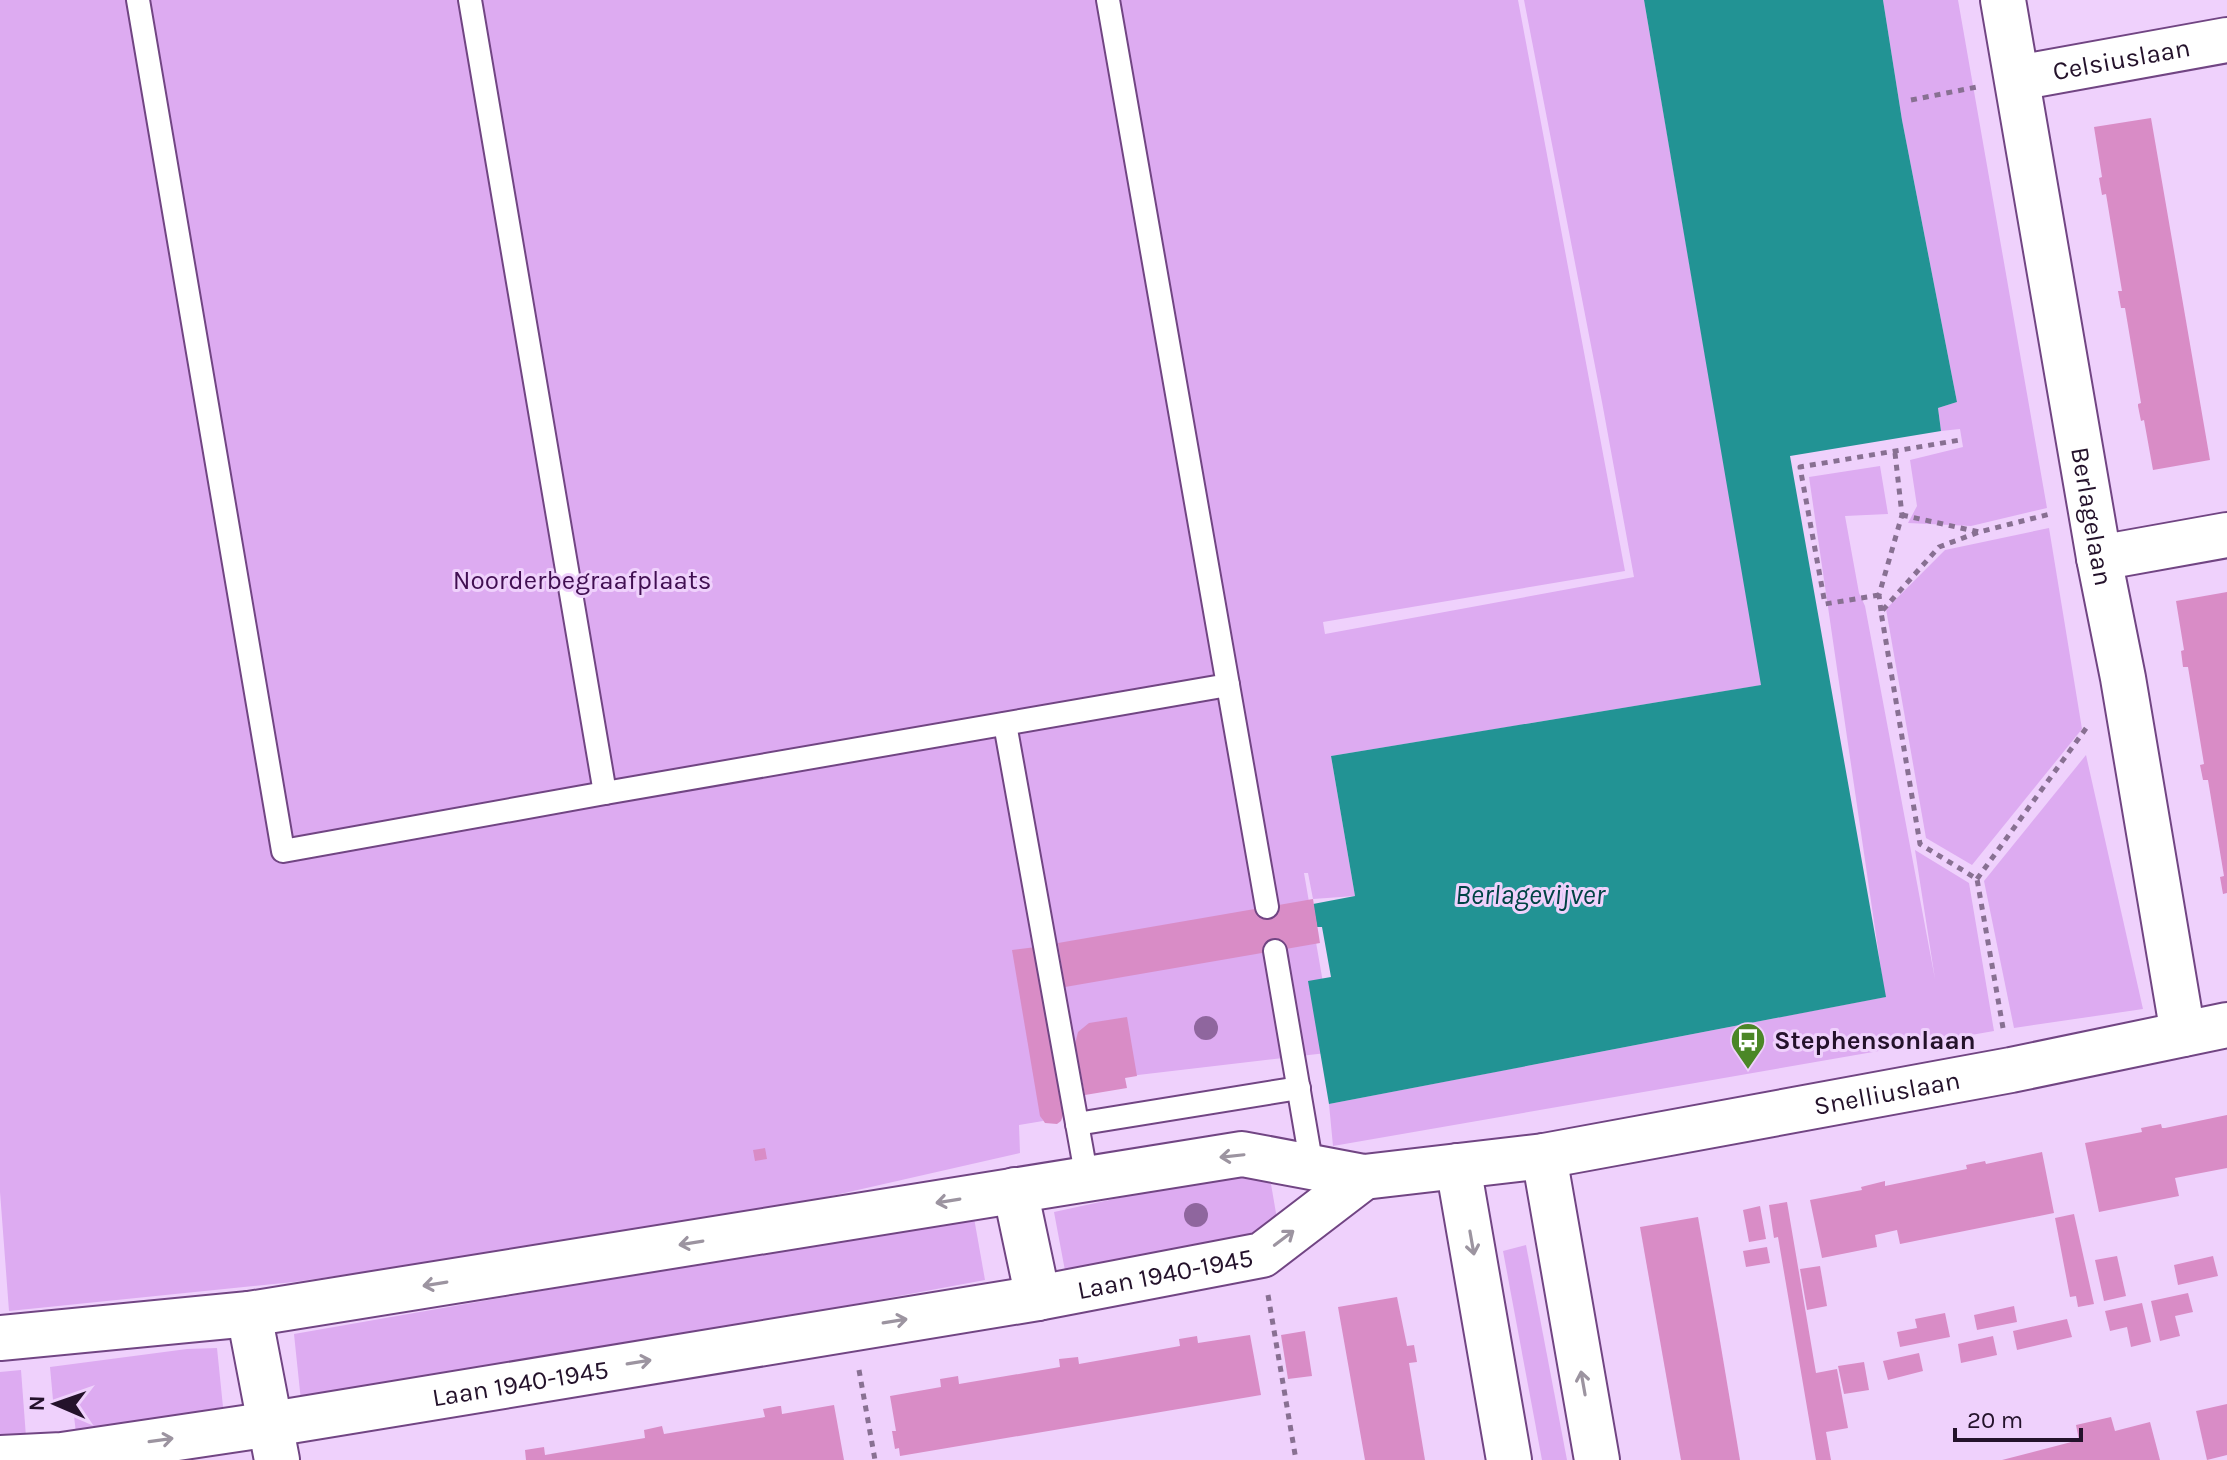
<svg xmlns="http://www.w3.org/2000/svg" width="2227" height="1460" font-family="Karla,sans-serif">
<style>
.green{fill:#ddabf1}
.water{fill:#229394}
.building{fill:#d98cc6}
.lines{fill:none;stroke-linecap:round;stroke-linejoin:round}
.lane-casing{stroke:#714583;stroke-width:26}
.street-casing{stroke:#714583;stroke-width:48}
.secondary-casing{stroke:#714583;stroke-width:48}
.path{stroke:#887092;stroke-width:5;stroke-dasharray:6 6;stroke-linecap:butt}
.lane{stroke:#fff;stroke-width:22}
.street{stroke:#fff;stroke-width:44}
.secondary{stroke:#fff;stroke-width:44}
.tree{fill:#8f669e}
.oneway{stroke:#9c94a0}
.labels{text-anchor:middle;stroke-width:6;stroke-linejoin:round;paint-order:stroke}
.street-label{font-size:26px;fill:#24122b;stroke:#efd1fc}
.park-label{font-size:26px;fill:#410f52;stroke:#efd1fc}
.poi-label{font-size:26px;font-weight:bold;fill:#24122b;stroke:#efd1fc;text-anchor:start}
.water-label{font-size:28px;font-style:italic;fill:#004344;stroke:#efd1fc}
</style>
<rect width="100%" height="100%" fill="#efd1fc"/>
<!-- green -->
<g class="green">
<polygon points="0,0 1518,0 1625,571 1323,622 1325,634 1634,577 1602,402 1524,0 1644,0 1762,685 1331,756 1355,896 1313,899 1308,873 1304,873 1335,1052 1036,1087 1043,1121 1019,1125 1020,1153 752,1214 646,1232 294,1282 9,1311 0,1192"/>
<polygon points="1883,0 1958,0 2047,508 1971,526 1908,523 1917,506 1910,460 1963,447 1960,429 1941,431 1938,408 1957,402 1902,120"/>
<polygon points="1880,466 1888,514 1845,516 1859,593 1865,606 1935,979 1915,850 1969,883 1994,1031 1333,1146 1329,1104 1885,997 1809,477"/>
<polygon points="2049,528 2082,729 1972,865 1926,838 1886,609 1945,550"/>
<polygon points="2086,755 2143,1009 2014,1028 1984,881"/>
<polygon points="1248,1170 1271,1184 1277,1219 1259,1239 1066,1276 1054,1212"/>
<polygon points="974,1218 985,1280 598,1352 301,1401 294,1334 741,1256"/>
<polygon points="1526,1245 1567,1460 1542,1460 1503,1251"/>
<polygon points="217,1348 223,1407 76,1433 72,1399 53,1400 50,1367 187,1349"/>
<polygon points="21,1370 26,1437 0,1439 0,1372"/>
</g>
<!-- water -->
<polygon class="water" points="1644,0 1883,0 1902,120 1957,402 1938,408 1941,431 1790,456 1886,997 1329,1104 1308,981 1331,977 1322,927 1317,927 1313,904 1355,896 1331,756 1761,685"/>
<!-- building -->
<g class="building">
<polygon points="2151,118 2210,460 2153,470 2144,420 2141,421 2138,406 2138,404 2141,403 2125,308 2121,308 2118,291 2122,291 2106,194 2102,195 2099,178 2102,177 2094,127"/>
<polygon points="2227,592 2227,893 2223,894 2220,877 2224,876 2208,780 2203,780 2200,765 2204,764 2188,667 2183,667 2181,651 2184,650 2176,601"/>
<polygon points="1313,899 1320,943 1065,987 1058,943"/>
<polygon points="1036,947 1064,1112 1061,1121 1057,1124 1045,1123 1040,1116 1012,950"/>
<polygon points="1127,1017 1137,1076 1125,1078 1127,1088 1085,1095 1075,1044 1078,1032 1089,1023"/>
<polygon points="2227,1115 2227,1168 2175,1178 2179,1196 2099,1212 2085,1143 2142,1132 2141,1128 2161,1124 2162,1128 2165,1128"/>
<polygon points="765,1148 767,1159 755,1161 753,1150"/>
<polygon points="2042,1152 2054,1213 1900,1244 1897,1230 1875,1235 1877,1247 1822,1258 1810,1200 1862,1190 1861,1187 1885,1181 1885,1186 1967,1169 1966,1165 1985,1161 1986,1164"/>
<polygon points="1787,1202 1816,1373 1837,1369 1848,1428 1826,1432 1831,1460 1816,1460 1778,1237 1774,1238 1769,1205"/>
<polygon points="1760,1206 1766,1239 1749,1242 1743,1210"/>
<polygon points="2074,1214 2094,1304 2078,1307 2076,1296 2070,1297 2055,1218"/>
<polygon points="1698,1217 1719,1335 1740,1460 1681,1460 1640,1227"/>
<polygon points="1767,1247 1770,1263 1746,1267 1743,1251"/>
<polygon points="2117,1256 2126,1296 2104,1301 2095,1260"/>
<polygon points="2213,1256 2218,1276 2178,1285 2174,1265"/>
<polygon points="1820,1266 1827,1306 1807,1310 1800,1269"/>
<polygon points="2188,1293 2193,1312 2175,1316 2180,1336 2160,1341 2151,1301"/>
<polygon points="1397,1297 1407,1346 1414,1345 1417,1362 1409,1363 1425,1460 1365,1460 1338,1307"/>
<polygon points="2142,1303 2151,1342 2131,1347 2127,1327 2110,1331 2105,1311"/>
<polygon points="2014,1306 2017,1322 1977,1330 1974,1315"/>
<polygon points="1945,1313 1950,1337 1900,1347 1897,1332 1917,1328 1915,1319"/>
<polygon points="2067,1319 2072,1337 2017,1350 2013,1331"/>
<polygon points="1305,1331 1312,1376 1288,1379 1281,1335"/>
<polygon points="1250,1335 1261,1395 900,1456 899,1448 895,1449 892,1431 896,1431 890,1396 941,1387 940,1379 958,1376 959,1384 1060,1367 1059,1359 1078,1357 1079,1364 1180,1346 1179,1339 1197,1336 1198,1343"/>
<polygon points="1993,1336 1997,1355 1961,1363 1958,1344"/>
<polygon points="1919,1353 1923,1371 1888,1380 1883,1361"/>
<polygon points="1864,1362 1869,1390 1844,1394 1838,1366"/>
<polygon points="2227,1404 2227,1455 2207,1460 2196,1411"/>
<polygon points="834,1405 844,1460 526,1460 525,1450 544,1447 545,1455 645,1438 644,1430 662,1426 664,1434 765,1417 763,1409 779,1406 781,1406 782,1414"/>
<polygon points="2111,1417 2115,1431 2150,1422 2160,1460 2002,1460 2079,1440 2076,1425"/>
</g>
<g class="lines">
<!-- lane casing -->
<g class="lane-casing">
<g id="lane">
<polyline points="138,0 283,851 605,793 1228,685 1108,0"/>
<polyline points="470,0 605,793"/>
<polyline points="1228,685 1267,907"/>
<polyline points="1005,724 1087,1179"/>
<polyline points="1275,951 1312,1167"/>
<polyline points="1077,1124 1299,1088"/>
</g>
</g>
<!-- street casing -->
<g class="street-casing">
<g id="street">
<path id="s1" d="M2003,0L2099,558L2123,678L2183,1034"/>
<path id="s2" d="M2017,78L2227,40"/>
<polyline points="2099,558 2227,535"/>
<polyline points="1544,1156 1597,1460"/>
<polyline points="1458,1166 1509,1460"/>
<polyline points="1015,1190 1038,1298"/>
<polyline points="249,1314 277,1460"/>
<path id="s3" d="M0,1458L62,1455L272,1424L1038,1298L1262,1255L1364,1177"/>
</g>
</g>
<!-- secondary casing -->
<g class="secondary-casing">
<g id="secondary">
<path id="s4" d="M0,1338L249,1314L1242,1154L1364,1177L1544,1156L2011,1070L2227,1025"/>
</g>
</g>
<!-- path -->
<g class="path">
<polyline points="1911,100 1977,87"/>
<polyline points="1902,515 1979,532"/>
<polyline points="1879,595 1825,604 1800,467 1960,440"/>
<polyline points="1881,611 1879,595 1902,515 1895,453"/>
<polyline points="1977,879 2087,727"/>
<polyline points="2003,1028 1977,879 1920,844 1881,612 1939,547 1979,532 2050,514"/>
<polyline points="1268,1295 1296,1460"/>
<polyline points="859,1370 875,1460"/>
</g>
<!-- lane -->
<use href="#lane" class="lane"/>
<!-- street -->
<use href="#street" class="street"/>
<!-- secondary -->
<use href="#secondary" class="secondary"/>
</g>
<!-- trees -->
<g class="tree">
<circle cx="1206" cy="1028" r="12"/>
<circle cx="1196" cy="1215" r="12"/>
</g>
<!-- one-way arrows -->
<defs><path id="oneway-shaft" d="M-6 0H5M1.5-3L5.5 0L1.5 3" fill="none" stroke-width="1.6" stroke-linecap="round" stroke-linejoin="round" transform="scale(2)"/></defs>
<g class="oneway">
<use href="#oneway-shaft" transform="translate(1232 1156) rotate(174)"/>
<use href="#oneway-shaft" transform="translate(948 1201) rotate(171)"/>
<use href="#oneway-shaft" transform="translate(1284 1238) rotate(-37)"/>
<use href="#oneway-shaft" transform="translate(691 1243) rotate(171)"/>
<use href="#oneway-shaft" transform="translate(1472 1243) rotate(80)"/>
<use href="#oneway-shaft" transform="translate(435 1284) rotate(171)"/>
<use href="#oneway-shaft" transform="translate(895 1321) rotate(-9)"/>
<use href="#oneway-shaft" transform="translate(639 1362) rotate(-9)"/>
<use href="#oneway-shaft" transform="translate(1583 1383) rotate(-100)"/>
<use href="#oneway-shaft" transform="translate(161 1440) rotate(-8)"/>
</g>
<!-- icons -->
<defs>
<g id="bus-pin" transform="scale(1.8)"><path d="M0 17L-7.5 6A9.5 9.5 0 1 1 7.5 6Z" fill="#4b8726" stroke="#efd1fc"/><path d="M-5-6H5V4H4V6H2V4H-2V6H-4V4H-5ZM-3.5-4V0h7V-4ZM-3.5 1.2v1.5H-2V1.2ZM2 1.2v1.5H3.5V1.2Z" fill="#fff"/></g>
</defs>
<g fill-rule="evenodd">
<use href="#bus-pin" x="1748" y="1040"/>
</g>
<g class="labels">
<!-- street labels -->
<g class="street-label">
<text dy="9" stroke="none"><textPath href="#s2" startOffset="106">Celsiuslaan</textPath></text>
<text dy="9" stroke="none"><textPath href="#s1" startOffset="524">Berlagelaan</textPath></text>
<text dy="9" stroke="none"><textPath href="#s4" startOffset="1910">Snelliuslaan</textPath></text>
<text dy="9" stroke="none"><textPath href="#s3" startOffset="1180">Laan 1940-1945</textPath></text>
<text dy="9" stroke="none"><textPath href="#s3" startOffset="526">Laan 1940-1945</textPath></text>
</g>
<!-- park labels -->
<g class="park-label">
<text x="582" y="589">Noorderbegraafplaats</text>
</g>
<!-- poi labels -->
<g class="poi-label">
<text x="1774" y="1049">Stephensonlaan</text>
</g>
<!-- water labels -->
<g class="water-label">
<text x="1530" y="904">Berlagevijver</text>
</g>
</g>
<!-- north arrow -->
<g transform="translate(56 1404) rotate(272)" stroke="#efd1fc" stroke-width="6" paint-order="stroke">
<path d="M0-6L14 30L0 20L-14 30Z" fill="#24122b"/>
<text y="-12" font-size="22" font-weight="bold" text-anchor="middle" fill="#24122b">N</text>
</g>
<!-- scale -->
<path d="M1955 1428v12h126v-12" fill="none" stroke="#24122b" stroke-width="4"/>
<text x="1967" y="1428" font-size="24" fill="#24122b" stroke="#efd1fc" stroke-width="6" paint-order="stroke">20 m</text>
</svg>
